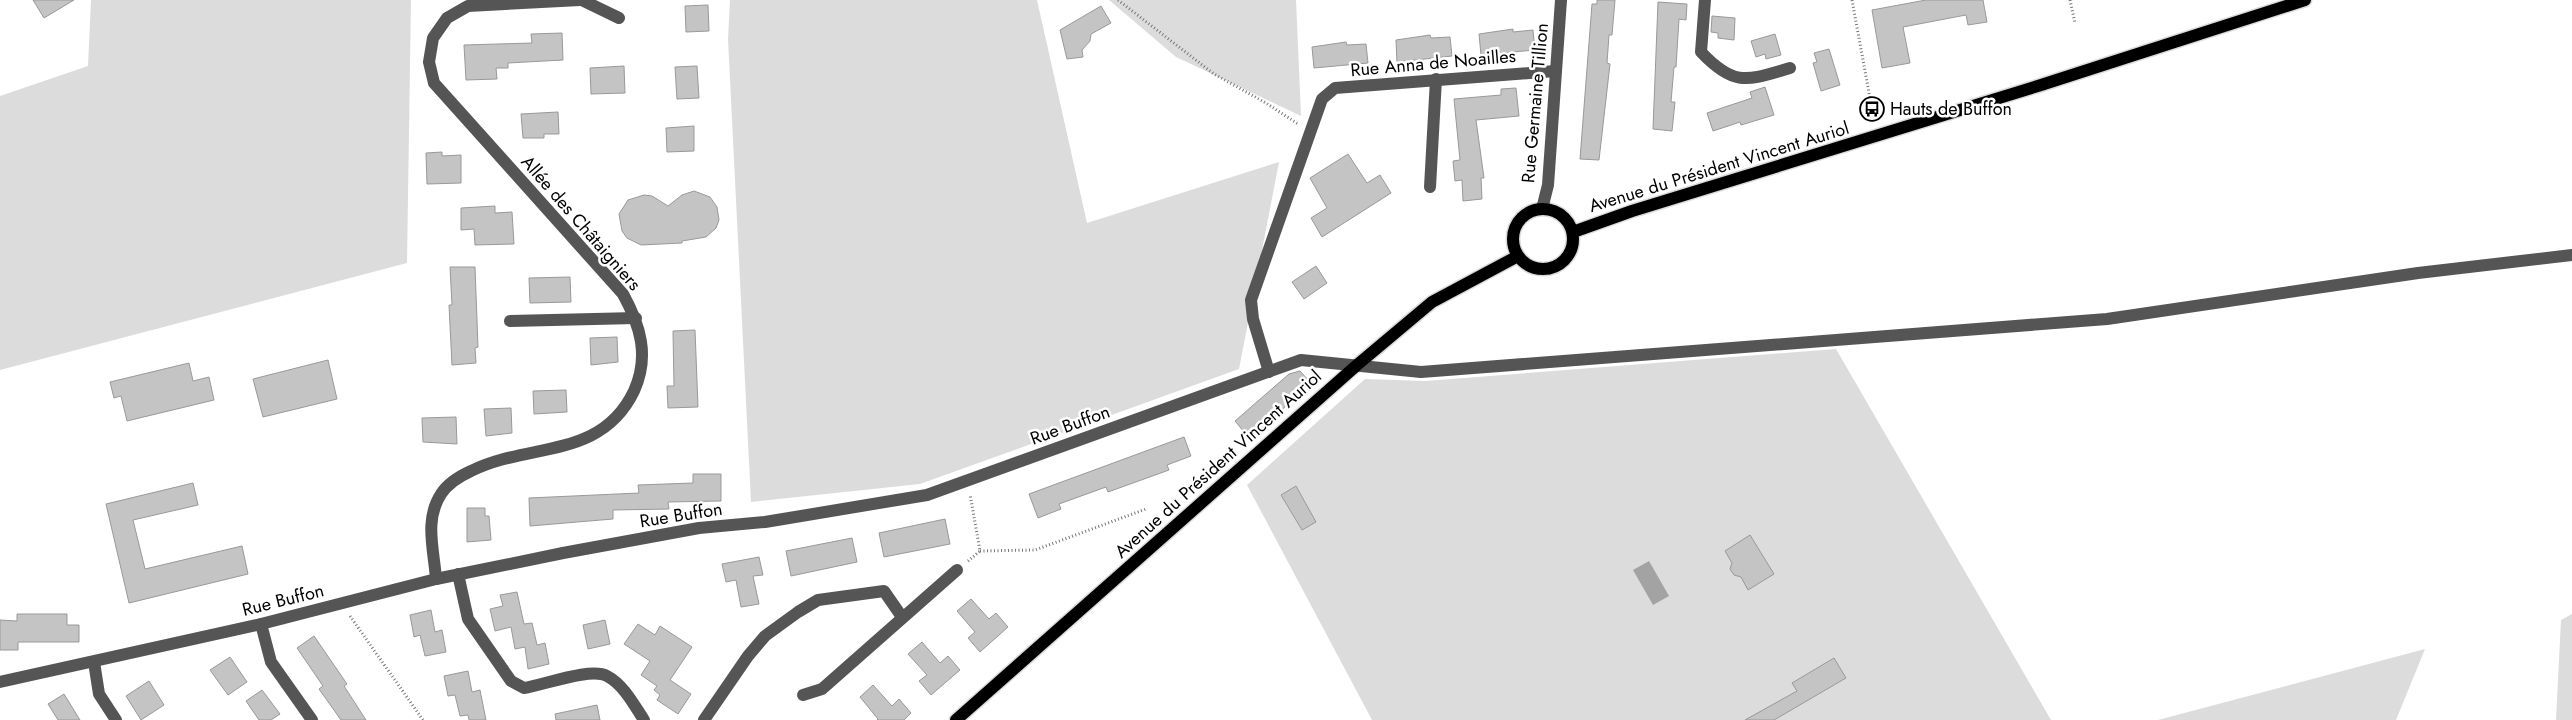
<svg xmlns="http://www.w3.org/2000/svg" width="2572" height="720" font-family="Jost,sans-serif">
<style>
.green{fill:#dcdcdc}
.water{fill:#a3a3a3}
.building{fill:#c4c4c4;stroke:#999}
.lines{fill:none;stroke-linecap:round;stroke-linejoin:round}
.major-casing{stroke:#dbdbdb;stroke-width:15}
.path{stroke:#777;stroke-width:3;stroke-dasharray:1 2.5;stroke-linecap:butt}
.minor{stroke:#555;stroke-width:12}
.major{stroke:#000;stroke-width:12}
.labels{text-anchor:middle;stroke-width:5;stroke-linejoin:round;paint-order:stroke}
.street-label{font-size:18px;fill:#000;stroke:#fff}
.poi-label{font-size:18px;fill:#000;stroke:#fff;text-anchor:start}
</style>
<rect width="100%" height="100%" fill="#fff"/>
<!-- green -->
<g class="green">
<polygon points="91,0 411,0 407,263 0,370 0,96 88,66"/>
<polygon points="730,0 1037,0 1087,223 1279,162 1239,369 920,484 751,502 728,39"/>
<polygon points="1109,0 1296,0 1301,116 1176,57"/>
<polygon points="1836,349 2051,720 1372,720 1247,485 1365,379 1425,381"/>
<polygon points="2572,614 2572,720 2556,720 2561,620"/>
<polygon points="2425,649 2396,720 2158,720"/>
</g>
<!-- water -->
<polygon class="water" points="1649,561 1669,596 1653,605 1633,570"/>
<!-- building -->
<g class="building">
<polygon points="33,0 74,0 44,18"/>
<polygon points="1597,0 1615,0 1612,35 1609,35 1607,63 1610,64 1599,160 1580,159 1592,4 1597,4"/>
<polygon points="1926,0 1983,0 1987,22 1968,25 1966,15 1903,27 1910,63 1882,68 1872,10"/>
<polygon points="1658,2 1687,4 1686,20 1679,19 1676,67 1674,67 1671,102 1675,102 1672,131 1653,129"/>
<polygon points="708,5 709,31 686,32 685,6"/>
<polygon points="1101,6 1111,23 1091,34 1090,41 1082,50 1083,57 1067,59 1060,30"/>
<polygon points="1712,16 1735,18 1734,40 1718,38 1718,33 1711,32"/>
<polygon points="1513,29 1513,32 1533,30 1535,50 1481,55 1479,34"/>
<polygon points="562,33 563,60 508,63 508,68 496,68 497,79 466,80 464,45 532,43 531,34"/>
<polygon points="1775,34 1781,55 1766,59 1765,54 1756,57 1751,41"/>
<polygon points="1430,35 1431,38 1450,37 1452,56 1397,62 1396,40"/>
<polygon points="1346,42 1347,45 1366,44 1368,63 1314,68 1312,47"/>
<polygon points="1829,49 1840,85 1821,91 1813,63 1817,62 1814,53"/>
<polygon points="624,66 625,93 591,94 590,68"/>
<polygon points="697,66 699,98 677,99 675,67"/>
<polygon points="1765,87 1774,115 1741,125 1740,122 1713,131 1707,113 1752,98 1750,92"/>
<polygon points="1516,88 1519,116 1476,120 1484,178 1481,178 1482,199 1463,201 1462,180 1455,181 1453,161 1460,160 1454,99 1501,95 1501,89"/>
<polygon points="558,112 559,134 544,134 544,138 523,138 521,114"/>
<polygon points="694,126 694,151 667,152 666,128"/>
<polygon points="442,152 442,156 461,155 461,183 427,184 426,153"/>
<polygon points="1348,154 1367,183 1380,175 1391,193 1322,237 1311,218 1327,208 1310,178"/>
<polygon points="694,191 710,197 717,207 719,220 716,228 706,237 682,241 682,243 641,245 627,238 622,231 619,214 628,200 644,195 652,196 668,206 682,195"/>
<polygon points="495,206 495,213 512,212 514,244 475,245 474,229 461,230 461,208"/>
<polygon points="1316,266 1327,283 1304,299 1292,282"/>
<polygon points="450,267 475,267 478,347 475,348 476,363 452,365 449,305 452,305"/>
<polygon points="570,277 571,302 530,303 529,278"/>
<polygon points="695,330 698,407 668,408 667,386 674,386 673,331"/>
<polygon points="617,337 618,362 591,365 590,338"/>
<polygon points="328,360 337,399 263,417 253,379"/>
<polygon points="189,363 193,381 209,377 214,400 127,421 121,396 114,398 110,382"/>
<polygon points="1300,371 1311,383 1250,439 1235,421 1289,374"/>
<polygon points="566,390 567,412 534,414 533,391"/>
<polygon points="511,408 512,433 486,436 484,409"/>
<polygon points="456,417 457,444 423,442 422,418"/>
<polygon points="1184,437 1191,456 1167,465 1169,470 1108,492 1106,487 1059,504 1061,509 1038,518 1029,494"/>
<polygon points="693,474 721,474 721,501 668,502 669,509 613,510 613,519 530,526 529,498 639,493 638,485 693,483"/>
<polygon points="193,483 198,505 133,520 145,569 242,546 248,574 129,603 106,504"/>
<polygon points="1296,486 1316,522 1302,530 1281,495"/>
<polygon points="467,508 485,508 485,516 489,516 491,540 467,542"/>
<polygon points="945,519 950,544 884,557 879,533"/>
<polygon points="1750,535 1774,574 1748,590 1741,577 1734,575 1730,569 1732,563 1725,551"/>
<polygon points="852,538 857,562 791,576 786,551"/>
<polygon points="759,557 763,575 753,576 759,604 741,607 736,580 726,582 722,564"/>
<polygon points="517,592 524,624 532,623 537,645 545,643 549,664 528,669 525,647 515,649 511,627 495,631 490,609 503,606 500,595"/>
<polygon points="971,599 989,619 996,613 1008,627 980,652 968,638 975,632 957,611"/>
<polygon points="431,610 435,632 442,630 446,652 425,656 420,635 414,637 410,615"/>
<polygon points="17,614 67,614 67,625 79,625 79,642 18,642 18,650 0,650 0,620 17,621"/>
<polygon points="605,620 610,644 588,649 583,625"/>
<polygon points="638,624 655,635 660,626 692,647 670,680 691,694 678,714 657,700 660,695 654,690 657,686 641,675 650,661 624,644"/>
<polygon points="314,636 347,684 344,686 366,720 341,720 319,689 323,686 297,648"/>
<polygon points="922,642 940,663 948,656 960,670 931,695 919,681 927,675 908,654"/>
<polygon points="230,657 247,682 228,695 210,670"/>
<polygon points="1834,658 1846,678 1774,720 1745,720 1797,691 1792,683"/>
<polygon points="468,671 472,692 480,690 486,720 469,720 468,715 460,716 455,695 448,696 444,676"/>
<polygon points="149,681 164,705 141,720 126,696"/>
<polygon points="873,685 892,706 899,699 911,713 904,720 877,720 878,719 860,697"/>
<polygon points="262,690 280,714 271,720 259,720 246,701"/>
<polygon points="64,694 80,720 58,720 48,704"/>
<polygon points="597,705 600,720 556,720 555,714"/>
</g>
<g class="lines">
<!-- major casing -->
<g class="major-casing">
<g id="major">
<circle cx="1543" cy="239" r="30"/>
<polyline points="1573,232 1632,211 2041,85 2305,0"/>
<polyline points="956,720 1357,365 1432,302 1518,256"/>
</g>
</g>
<!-- path -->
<g class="path">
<polyline points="1118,0 1214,74 1266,103 1298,124"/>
<polyline points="1852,0 1872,109"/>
<polyline points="2070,0 2075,23"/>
<polyline points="980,551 1035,550 1146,509"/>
<polyline points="968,561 980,551 970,494"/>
<polyline points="350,616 423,720"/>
</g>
<!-- minor -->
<g class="minor">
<polyline points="582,0 619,18"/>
<path d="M1705,0L1701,52C1735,88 1748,80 1790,68"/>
<polyline points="1430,187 1436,79"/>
<polyline points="1542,209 1548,185 1561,0"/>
<polyline points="510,321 636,318"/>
<polyline points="1269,372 1253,319 1251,300 1322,99 1335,88 1555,71"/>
<path d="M458,574L468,619L511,681L524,688C544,685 591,667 607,676C624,685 634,705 644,720"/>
<path d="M436,579C434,550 424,520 441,494C448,483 460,476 471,471C529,442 601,460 634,391C650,356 640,325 623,294L434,83L429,62L433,38L447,18L468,6L580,0"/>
<polyline points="261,624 271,662 312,720"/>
<polyline points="94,662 99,694 116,720"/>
<polyline points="0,682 261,624 436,579 563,553 699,528 765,522 927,495 1301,360 1421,372 2107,319 2418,273 2572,255"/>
<polyline points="803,695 822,689 957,570"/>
<polyline points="704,720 748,656 765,636 798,612 818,600 884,591 902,617"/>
</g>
<!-- major -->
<use href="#major" class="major"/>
</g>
<!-- icons -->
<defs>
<g id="bus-ring" transform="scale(1.25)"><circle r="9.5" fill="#fff" stroke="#000" stroke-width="1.5"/><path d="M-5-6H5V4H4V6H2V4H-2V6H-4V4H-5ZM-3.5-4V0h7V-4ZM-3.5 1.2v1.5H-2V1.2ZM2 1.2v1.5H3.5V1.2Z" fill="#000"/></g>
</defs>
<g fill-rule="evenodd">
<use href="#bus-ring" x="1872" y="109"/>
</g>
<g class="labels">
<!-- street labels -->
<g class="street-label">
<text transform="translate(1433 63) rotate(-5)" y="6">Rue Anna de Noailles</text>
<text transform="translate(1535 103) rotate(-85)" y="6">Rue Germaine Tillion</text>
<text transform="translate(1719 167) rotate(-17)" y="6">Avenue du Président Vincent Auriol</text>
<text transform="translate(581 223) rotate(49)" y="6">Allée des Châtaigniers</text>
<text transform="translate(1070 425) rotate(-20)" y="6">Rue Buffon</text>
<text transform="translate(1218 464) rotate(-42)" y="6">Avenue du Président Vincent Auriol</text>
<text transform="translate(681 515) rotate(-9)" y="6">Rue Buffon</text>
<text transform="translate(283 600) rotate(-14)" y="6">Rue Buffon</text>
</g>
<!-- poi labels -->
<g class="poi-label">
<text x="1890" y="115">Hauts de Buffon</text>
</g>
</g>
</svg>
